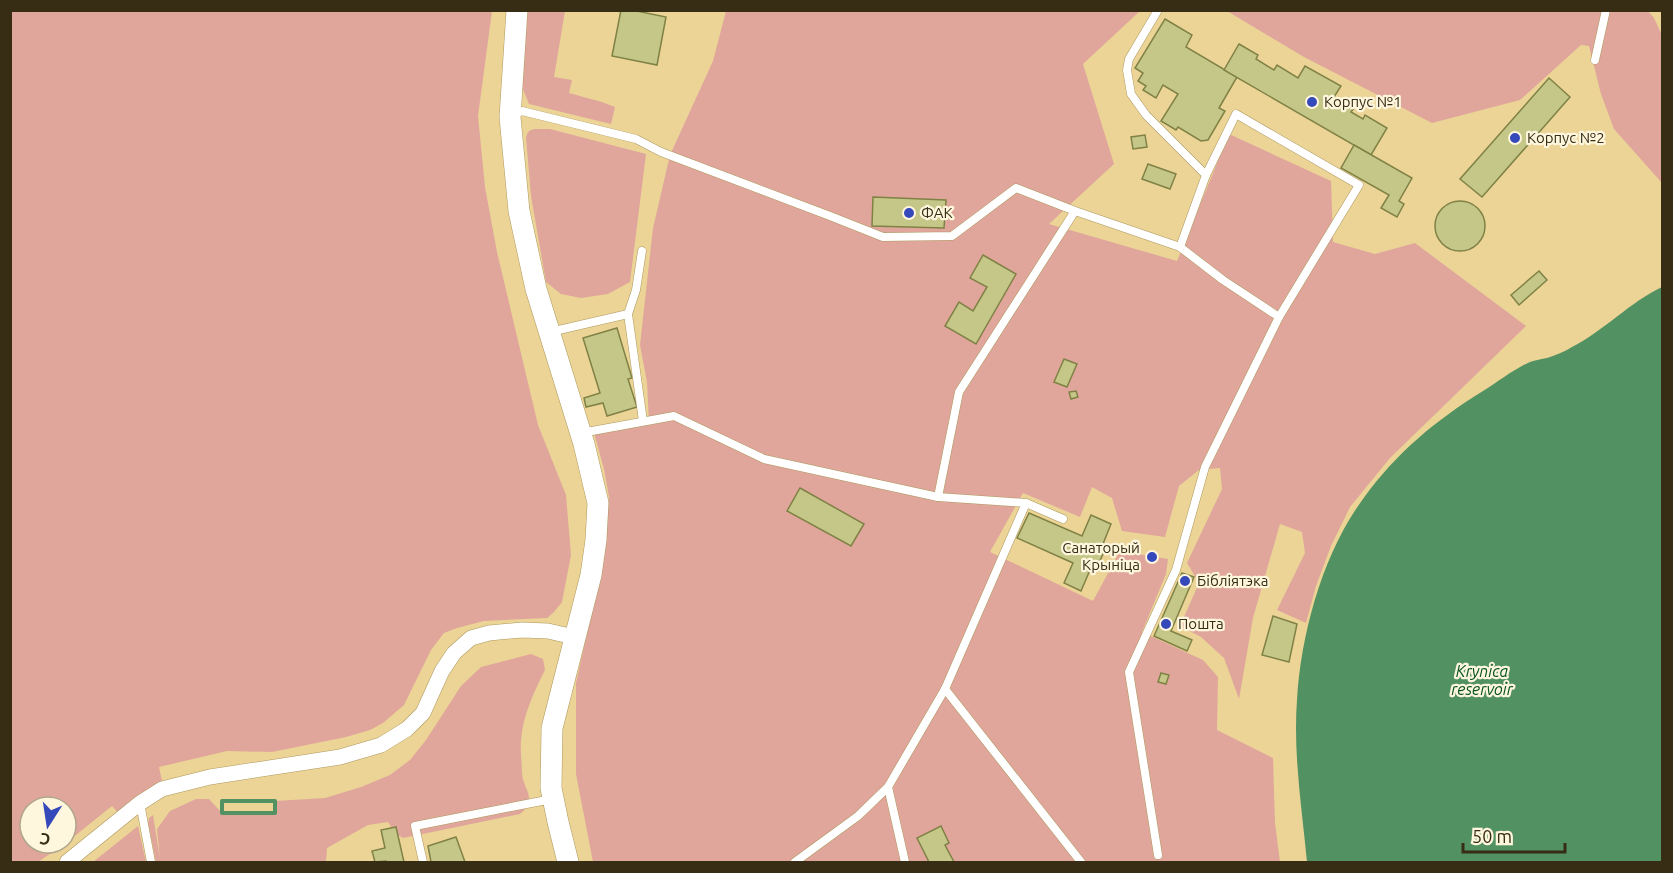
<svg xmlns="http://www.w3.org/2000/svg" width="1673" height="873" font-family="Ubuntu,sans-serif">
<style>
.green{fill:#e0a69c}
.water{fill:#529161}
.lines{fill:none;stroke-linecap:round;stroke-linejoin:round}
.stream{stroke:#529161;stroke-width:4}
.building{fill:#c4c788;stroke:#808245;stroke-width:1.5}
.lane-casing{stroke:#ae985c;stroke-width:9}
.street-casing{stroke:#ae985c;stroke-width:16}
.secondary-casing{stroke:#ae985c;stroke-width:22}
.lane{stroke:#fff;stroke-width:8}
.street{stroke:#fff;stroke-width:15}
.secondary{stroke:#fff;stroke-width:21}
.poi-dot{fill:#3549bb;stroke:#fff6de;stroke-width:2}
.labels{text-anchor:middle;stroke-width:4.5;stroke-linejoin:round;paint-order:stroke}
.poi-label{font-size:15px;fill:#362d14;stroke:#fff6de;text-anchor:start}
.water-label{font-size:16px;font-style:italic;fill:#065324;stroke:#fff6de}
</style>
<rect width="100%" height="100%" fill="#ebd496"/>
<!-- green -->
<g class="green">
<polygon points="10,11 492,11 478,116 485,187 497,252 538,425 566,495 571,555 562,602 554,612 547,618 484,621 457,628 444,633 431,650 404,705 383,723 370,730 346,737 272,752 227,751 159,767 162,781 119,814 112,806 66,843 66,807 30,807 30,843 66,843 38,862 10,862"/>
<polygon points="525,11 565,11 554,77 572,80 569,93 602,102 615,107 611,124 529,104 519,80"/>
<polygon points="726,11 1140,11 1083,64 1114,164 1049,224 1177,261 1229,134 1331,181 1333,242 1375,254 1415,243 1526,326 1390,458 1350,507 1331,546 1316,586 1306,623 1277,610 1305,553 1302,532 1280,524 1253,618 1239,699 1224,658 1201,637 1180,626 1199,583 1187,563 1222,489 1220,468 1199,470 1179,486 1165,537 1122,531 1112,498 1092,487 1080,517 1023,493 990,552 1093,601 1120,551 1168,559 1166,574 1142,632 1203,660 1218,677 1217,730 1273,758 1275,823 1280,862 593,862 576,774 576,683 604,557 609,497 604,469 594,433 649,423 647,382 640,345 653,228 670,155 713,61"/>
<polygon points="1227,11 1648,11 1654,18 1662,35 1662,183 1614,129 1601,94 1589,46 1581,45 1520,100 1432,123 1304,57"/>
<path d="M535,129H550L646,154L630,282L608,294L581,298L561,294L546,282L531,196L526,138C527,132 529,130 535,129Z"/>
<path d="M531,654L543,659L545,670C534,692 523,715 521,740C520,751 522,762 522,773C523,790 539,799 520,814L403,838L395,833L388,822L368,825L327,848L326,862H156L148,823L149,818L153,815L160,859L157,829L170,811L196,799H209L222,813H275V801L325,798L361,787L390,775L410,760L426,740L461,686L481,667Z"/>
<polygon points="138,826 146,862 93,862"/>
</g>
<!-- water -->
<path class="water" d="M1662,287V862H1307C1302,809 1293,754 1297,700C1301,633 1323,553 1363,499C1396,453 1436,420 1483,391C1498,382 1514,369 1530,362C1535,360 1542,359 1547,358C1556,355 1564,352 1572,347C1605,330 1630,302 1662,287Z"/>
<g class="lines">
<!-- stream -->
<rect class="stream" x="222" y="801" width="53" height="12"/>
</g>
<!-- building -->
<g class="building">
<polygon points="621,10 632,10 666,17 657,65 612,56"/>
<polygon points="1165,19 1192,35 1186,47 1237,77 1219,108 1225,111 1208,140 1201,141 1178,127 1176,130 1161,121 1178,94 1163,85 1156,98 1143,90 1146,86 1138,81 1143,73 1135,68"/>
<polygon points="1239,44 1258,55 1256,59 1274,70 1277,65 1298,78 1305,66 1341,86 1334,97 1354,108 1351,112 1363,119 1365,115 1387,128 1371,155 1224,70"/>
<polygon points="1549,78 1570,97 1482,197 1460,179"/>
<polygon points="1145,135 1147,147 1133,149 1131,137"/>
<polygon points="1354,145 1412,178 1399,201 1404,204 1397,217 1381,208 1389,195 1341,168"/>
<polygon points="1148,164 1176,174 1170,189 1142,179"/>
<polygon points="873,197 946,200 944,228 872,226"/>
<circle cx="1460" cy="226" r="25"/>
<polygon points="983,255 1016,274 976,344 945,326 959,302 973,311 987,287 970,278"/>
<polygon points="1539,271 1547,280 1519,305 1511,295"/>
<polygon points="617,328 632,378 628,379 637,407 607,416 603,403 586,407 584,398 600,393 583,338"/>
<polygon points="1064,359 1077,364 1067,387 1054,382"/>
<polygon points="1076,391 1078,397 1071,399 1069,392"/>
<polygon points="800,488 864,524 851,546 787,511"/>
<polygon points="1029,513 1082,536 1091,515 1111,524 1103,544 1107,545 1095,572 1090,570 1081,591 1064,583 1073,563 1017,538"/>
<polygon points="1182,573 1194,577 1171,631 1192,640 1187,651 1154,636"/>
<polygon points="1273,616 1297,624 1289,662 1262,655"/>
<polygon points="1161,673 1169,675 1166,684 1158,682"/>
<polygon points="941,826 949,843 945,845 954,862 929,862 917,838"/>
<polygon points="396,827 404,862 386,862 386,861 375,862 372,851 385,848 381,830"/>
<polygon points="456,837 465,862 431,862 428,846"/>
</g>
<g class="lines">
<!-- lane casing -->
<g class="lane-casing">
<g id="lane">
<polyline points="1158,10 1129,59 1127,70 1131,94 1146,115 1206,175 1180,247"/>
<polyline points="1595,60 1606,10"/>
<polyline points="514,115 522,111 636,139 661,152 830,216 883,237 952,236 1016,188 1075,211 1180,247 1223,280 1279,317"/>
<polyline points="628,314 636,290 642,251"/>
<polyline points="550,332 628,314 643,421"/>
<polyline points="581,433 674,416 764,459 938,497 1026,503 1063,519"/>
<polyline points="938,497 959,392 1075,211"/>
<polyline points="945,689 1081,862"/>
<polyline points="140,803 151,862"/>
<polyline points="1158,855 1129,672 1176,570 1205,467 1279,317 1359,185 1236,114 1206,175"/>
<polyline points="423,862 415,826 552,799"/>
<polyline points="795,862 858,816 888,787"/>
<polyline points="905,862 888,787 945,689 1026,503"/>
</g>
</g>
<!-- street casing -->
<g class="street-casing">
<polyline id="street" points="67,862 140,803 162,789 210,777 340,757 381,745 407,729 423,713 442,671 454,653 471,638 489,633 522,630 548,631 574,637"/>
</g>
<!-- secondary casing -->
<g class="secondary-casing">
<polyline id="secondary" points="517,10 510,117 519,211 536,289 584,444 598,503 596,540 591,575 552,728 551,788 558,822 568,862"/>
</g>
<!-- lane -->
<use href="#lane" class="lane"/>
<!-- street -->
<use href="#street" class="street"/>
<!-- secondary -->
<use href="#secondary" class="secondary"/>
</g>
<!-- markers -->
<g class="poi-dot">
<circle cx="1312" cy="102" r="6"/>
<circle cx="1515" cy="138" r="6"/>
<circle cx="909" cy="213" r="6"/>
<circle cx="1152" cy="557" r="6"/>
<circle cx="1185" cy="581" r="6"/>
<circle cx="1166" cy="624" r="6"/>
</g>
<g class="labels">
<!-- poi labels -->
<g class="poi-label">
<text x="1324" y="107">Корпус №1</text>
<text x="1527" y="143">Корпус №2</text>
<text x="921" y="218">ФАК</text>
<text x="1140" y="553" text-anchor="end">Санаторый<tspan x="1140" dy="17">Крыніца</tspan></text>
<text x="1197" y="586">Бібліятэка</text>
<text x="1178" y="629">Пошта</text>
</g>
<!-- water labels -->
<g class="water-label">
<text x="1482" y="677">Krynica<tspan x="1482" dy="18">reservoir</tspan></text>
</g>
</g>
<!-- border -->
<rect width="1673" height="873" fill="none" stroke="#362d14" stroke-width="24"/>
<!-- north arrow -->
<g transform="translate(48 825) rotate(192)"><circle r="28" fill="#fff6de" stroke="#afa68d" stroke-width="1.5"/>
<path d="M0-4.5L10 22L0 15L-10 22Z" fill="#3549bb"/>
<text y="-9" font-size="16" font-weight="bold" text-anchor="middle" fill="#362d14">С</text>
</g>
<!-- scale -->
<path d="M1463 843v9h102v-9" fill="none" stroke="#362d14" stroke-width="3"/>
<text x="1472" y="843" font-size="18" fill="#362d14" stroke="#fff6de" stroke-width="4.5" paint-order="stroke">50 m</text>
</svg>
